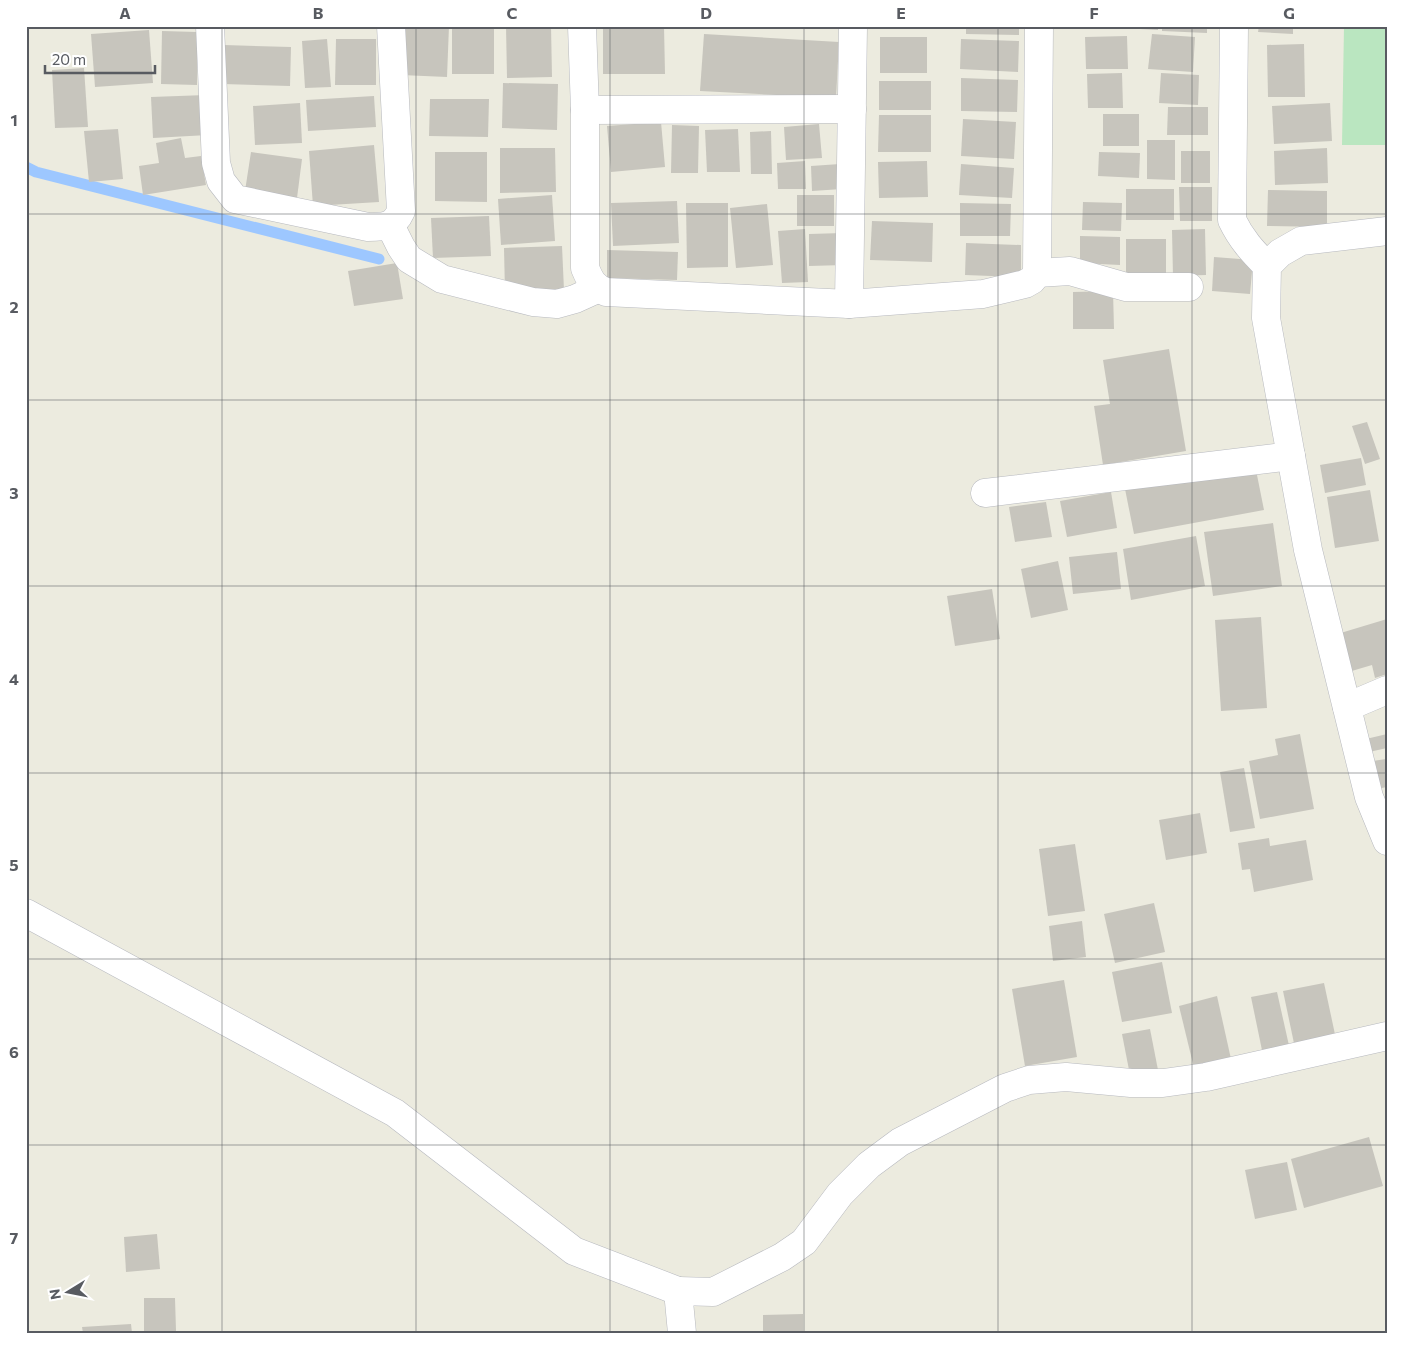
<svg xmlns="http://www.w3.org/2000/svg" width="1413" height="1359" font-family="Commissioner,sans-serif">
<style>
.green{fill:#bae6c0}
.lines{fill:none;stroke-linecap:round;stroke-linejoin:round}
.stream{stroke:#9dc7ff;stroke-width:11}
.building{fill:#c7c5bd}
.minor-casing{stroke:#b7b9bf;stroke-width:29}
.minor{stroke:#fff;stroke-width:28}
.grid{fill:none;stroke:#585b61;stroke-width:1;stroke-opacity:0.55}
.neatline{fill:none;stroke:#585b61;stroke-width:2}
.grid-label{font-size:16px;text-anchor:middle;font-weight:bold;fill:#585b61}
</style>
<rect width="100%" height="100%" fill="#ecebdf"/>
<!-- green -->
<polygon class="green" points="1344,26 1387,26 1387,145 1342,145"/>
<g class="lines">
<!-- stream -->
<polyline class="stream" points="26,167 36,172 379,259"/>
</g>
<!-- building -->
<g class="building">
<polygon points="403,26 449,26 447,77 401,75"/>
<rect x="452" y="26" width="42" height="48"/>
<polygon points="506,26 551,26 552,77 507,78"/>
<polygon points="603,26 664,26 665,74 603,74"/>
<polygon points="881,26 926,26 926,28 881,29"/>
<polygon points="966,26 1019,26 1019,35 966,34"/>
<polygon points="1122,26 1158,26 1158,30 1122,28"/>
<polygon points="1162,26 1207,26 1207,33 1162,31"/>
<polygon points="1259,26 1293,26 1293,34 1258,32"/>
<polygon points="149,30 153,83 95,87 91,34"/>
<polygon points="162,31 197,32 197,85 161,84"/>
<polygon points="704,34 839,42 836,98 700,91"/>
<polygon points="1152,34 1195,37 1193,72 1148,69"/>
<polygon points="1127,36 1128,69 1086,69 1085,37"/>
<rect x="880" y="37" width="47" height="36"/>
<polygon points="327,39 331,87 305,88 302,41"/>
<polygon points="336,39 376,39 376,85 335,85"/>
<polygon points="961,39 1019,41 1018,72 960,69"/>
<polygon points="1304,44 1305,97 1268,97 1267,45"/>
<polygon points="224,45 291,47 290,86 223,84"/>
<polygon points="84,68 88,127 55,128 52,70"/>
<polygon points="1122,73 1123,108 1088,108 1087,74"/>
<polygon points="1161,73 1199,75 1198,105 1159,103"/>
<polygon points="961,78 1018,80 1017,112 961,111"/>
<rect x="879" y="81" width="52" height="29"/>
<polygon points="503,83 558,84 557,130 502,128"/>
<polygon points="206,95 208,135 153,138 151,97"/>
<polygon points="374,96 376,127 308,131 306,100"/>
<polygon points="430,99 489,99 488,137 429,136"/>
<polygon points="300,103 302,143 255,145 253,106"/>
<polygon points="1330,103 1332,141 1274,144 1272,106"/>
<polygon points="1168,107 1208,107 1208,135 1167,135"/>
<rect x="1103" y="114" width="36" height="32"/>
<polygon points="879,115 931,115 931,152 878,152"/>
<polygon points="963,119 1016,122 1014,159 961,156"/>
<polygon points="661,122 665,167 611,172 607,126"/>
<polygon points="819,124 822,158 786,160 784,127"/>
<polygon points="672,125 699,126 698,173 671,173"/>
<polygon points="118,129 123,179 89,182 84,131"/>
<polygon points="738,129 740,172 707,172 705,130"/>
<polygon points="771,131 772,174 751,174 750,132"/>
<polygon points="181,138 185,158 201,156 206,185 143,195 139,166 159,163 156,143"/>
<polygon points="1147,140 1175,140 1175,180 1147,179"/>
<polygon points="374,145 379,202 313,206 309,151"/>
<polygon points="500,148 555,148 556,192 500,193"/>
<polygon points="1327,148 1328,183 1275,185 1274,151"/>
<rect x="1181" y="151" width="29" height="32"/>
<polygon points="251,152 302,159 297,198 245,191"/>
<polygon points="435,152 487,152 487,202 435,201"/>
<polygon points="1099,152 1140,153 1139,178 1098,176"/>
<polygon points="805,161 806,189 778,189 777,163"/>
<polygon points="927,161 928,197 879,198 878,162"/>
<polygon points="840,164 842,189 812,191 811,166"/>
<polygon points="961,164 1014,168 1012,198 959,195"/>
<polygon points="1179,187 1212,187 1212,221 1180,221"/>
<rect x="1126" y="189" width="48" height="31"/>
<polygon points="1268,190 1327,191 1327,227 1267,226"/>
<polygon points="552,195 555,241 501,245 498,199"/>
<rect x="797" y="195" width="37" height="31"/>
<polygon points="677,201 679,243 613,246 611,203"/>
<polygon points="1083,202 1122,203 1121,231 1082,230"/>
<polygon points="686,203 728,203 728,267 687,268"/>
<polygon points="960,203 1011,204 1010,236 960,236"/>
<polygon points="767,204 773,265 736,268 730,208"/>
<polygon points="489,216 491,256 433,258 431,218"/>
<polygon points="872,221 933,223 932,262 870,260"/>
<polygon points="805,229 808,282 782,283 778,231"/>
<polygon points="1205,229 1206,275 1173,276 1172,230"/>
<polygon points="843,233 844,265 809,266 809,234"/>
<polygon points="1080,236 1120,237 1120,265 1080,263"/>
<polygon points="1126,239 1166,239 1166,277 1126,278"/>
<polygon points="966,243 1021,245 1021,277 965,275"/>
<polygon points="562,246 564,290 505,292 504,248"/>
<polygon points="607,250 678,252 677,280 607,278"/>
<polygon points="1214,257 1253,260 1250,294 1212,291"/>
<polygon points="397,263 403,299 354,306 348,271"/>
<polygon points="1113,291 1114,329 1073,329 1073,292"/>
<polygon points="1169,349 1186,451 1103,465 1094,406 1110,404 1103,360"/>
<polygon points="1367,422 1380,459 1365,464 1352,426"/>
<polygon points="1361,458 1366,485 1325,493 1320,465"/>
<polygon points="1255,465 1264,510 1134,534 1125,489"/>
<polygon points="1370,490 1379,541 1335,548 1327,497"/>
<polygon points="1111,492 1117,528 1067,537 1060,501"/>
<polygon points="1046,502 1052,537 1015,542 1009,507"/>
<polygon points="1273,523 1282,586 1213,596 1204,532"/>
<polygon points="1196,536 1205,586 1131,600 1123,549"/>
<polygon points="1117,552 1121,589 1073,594 1069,557"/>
<polygon points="1058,561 1068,610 1031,618 1021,569"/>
<polygon points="992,589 1000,639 955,646 947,596"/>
<polygon points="1261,617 1267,708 1221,711 1215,620"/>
<polygon points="1387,619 1387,674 1375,678 1372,665 1345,673 1334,635"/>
<polygon points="1300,734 1314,809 1260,819 1249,761 1278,755 1275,739"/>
<polygon points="1387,734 1387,748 1369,752 1366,739"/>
<polygon points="1386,759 1387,787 1371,790 1366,762"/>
<polygon points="1244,768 1255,828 1230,832 1220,772"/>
<polygon points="1200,813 1207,853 1166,860 1159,820"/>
<polygon points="1269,838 1270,846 1306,840 1313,880 1254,892 1250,869 1242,870 1238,843"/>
<polygon points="1075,844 1085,911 1048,916 1039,849"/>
<polygon points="1154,903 1165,952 1115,963 1104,914"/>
<polygon points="1082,921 1086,957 1053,961 1049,926"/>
<polygon points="1162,962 1172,1013 1122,1022 1112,972"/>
<polygon points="1064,980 1077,1057 1025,1066 1012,989"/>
<polygon points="1324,983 1336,1039 1295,1048 1283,991"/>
<polygon points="1277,992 1290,1050 1263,1055 1251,997"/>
<polygon points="1217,996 1231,1059 1194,1068 1179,1006"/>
<polygon points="1150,1029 1158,1070 1130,1075 1122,1034"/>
<polygon points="1369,1137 1383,1186 1304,1208 1291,1159"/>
<polygon points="1287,1162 1297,1210 1255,1219 1245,1170"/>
<polygon points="157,1234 160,1269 126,1272 124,1237"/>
<polygon points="144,1298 175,1298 176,1331 144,1331"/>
<polygon points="803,1314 803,1333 763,1333 763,1315"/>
<polygon points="131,1324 132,1333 83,1333 82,1327"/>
</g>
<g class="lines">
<!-- minor casing -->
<g class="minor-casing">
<g id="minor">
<path d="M210,26L216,163L221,181L235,199L368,227C384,227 394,227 401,211L391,26"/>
<path d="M582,26L585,110V268C590,280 593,287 606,292L849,304L983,294L1025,284L1032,280L1037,273L1039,26"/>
<path d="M1234,26L1232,220C1241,239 1253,252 1267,266"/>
<polyline points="585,110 852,109"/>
<polyline points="390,225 401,247 409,259 442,279 533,302 557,304 575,299 597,289"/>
<polyline points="1387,231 1301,241 1280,253 1267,266 1266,318 1308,550 1369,797 1387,841"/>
<polyline points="1037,273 1070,271 1126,287 1189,287"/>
<polyline points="849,304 853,26"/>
<polyline points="985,493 1291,456"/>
<polyline points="1347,707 1387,690"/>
<polyline points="26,913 395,1113 574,1251 678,1291"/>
<polyline points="682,1333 678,1291 713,1292 782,1257 804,1242 840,1194 869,1165 900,1142 1005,1088 1029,1080 1066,1077 1131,1083 1163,1083 1206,1077 1387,1036"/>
</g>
</g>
<!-- minor -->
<use href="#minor" class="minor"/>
</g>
<!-- grid -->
<path class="grid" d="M222,26V1333M416,26V1333M610,26V1333M804,26V1333M998,26V1333M1192,26V1333M26,214H1387M26,400H1387M26,586H1387M26,773H1387M26,959H1387M26,1145H1387"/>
<!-- border -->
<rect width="1413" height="1359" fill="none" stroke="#ffffff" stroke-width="55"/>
<!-- north arrow -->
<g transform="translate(68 1292) rotate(260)" stroke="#ffffff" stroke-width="4" paint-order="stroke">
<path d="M0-4L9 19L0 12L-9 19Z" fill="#585b61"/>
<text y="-8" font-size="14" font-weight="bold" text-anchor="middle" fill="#585b61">N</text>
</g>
<!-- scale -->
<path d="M45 65v8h110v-8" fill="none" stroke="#585b61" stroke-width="2.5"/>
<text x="52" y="65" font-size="15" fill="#585b61" stroke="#ffffff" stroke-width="4" paint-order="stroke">20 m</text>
<rect x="28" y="28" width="1358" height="1304" class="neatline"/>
<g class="grid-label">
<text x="125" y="19">A</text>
<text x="318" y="19">B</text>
<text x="512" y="19">C</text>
<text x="706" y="19">D</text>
<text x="901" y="19">E</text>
<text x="1094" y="19">F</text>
<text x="1289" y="19">G</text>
<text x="14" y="126">1</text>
<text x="14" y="313">2</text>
<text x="14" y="499">3</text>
<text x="14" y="685">4</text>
<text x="14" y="871">5</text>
<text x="14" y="1058">6</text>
<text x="14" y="1244">7</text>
</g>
</svg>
